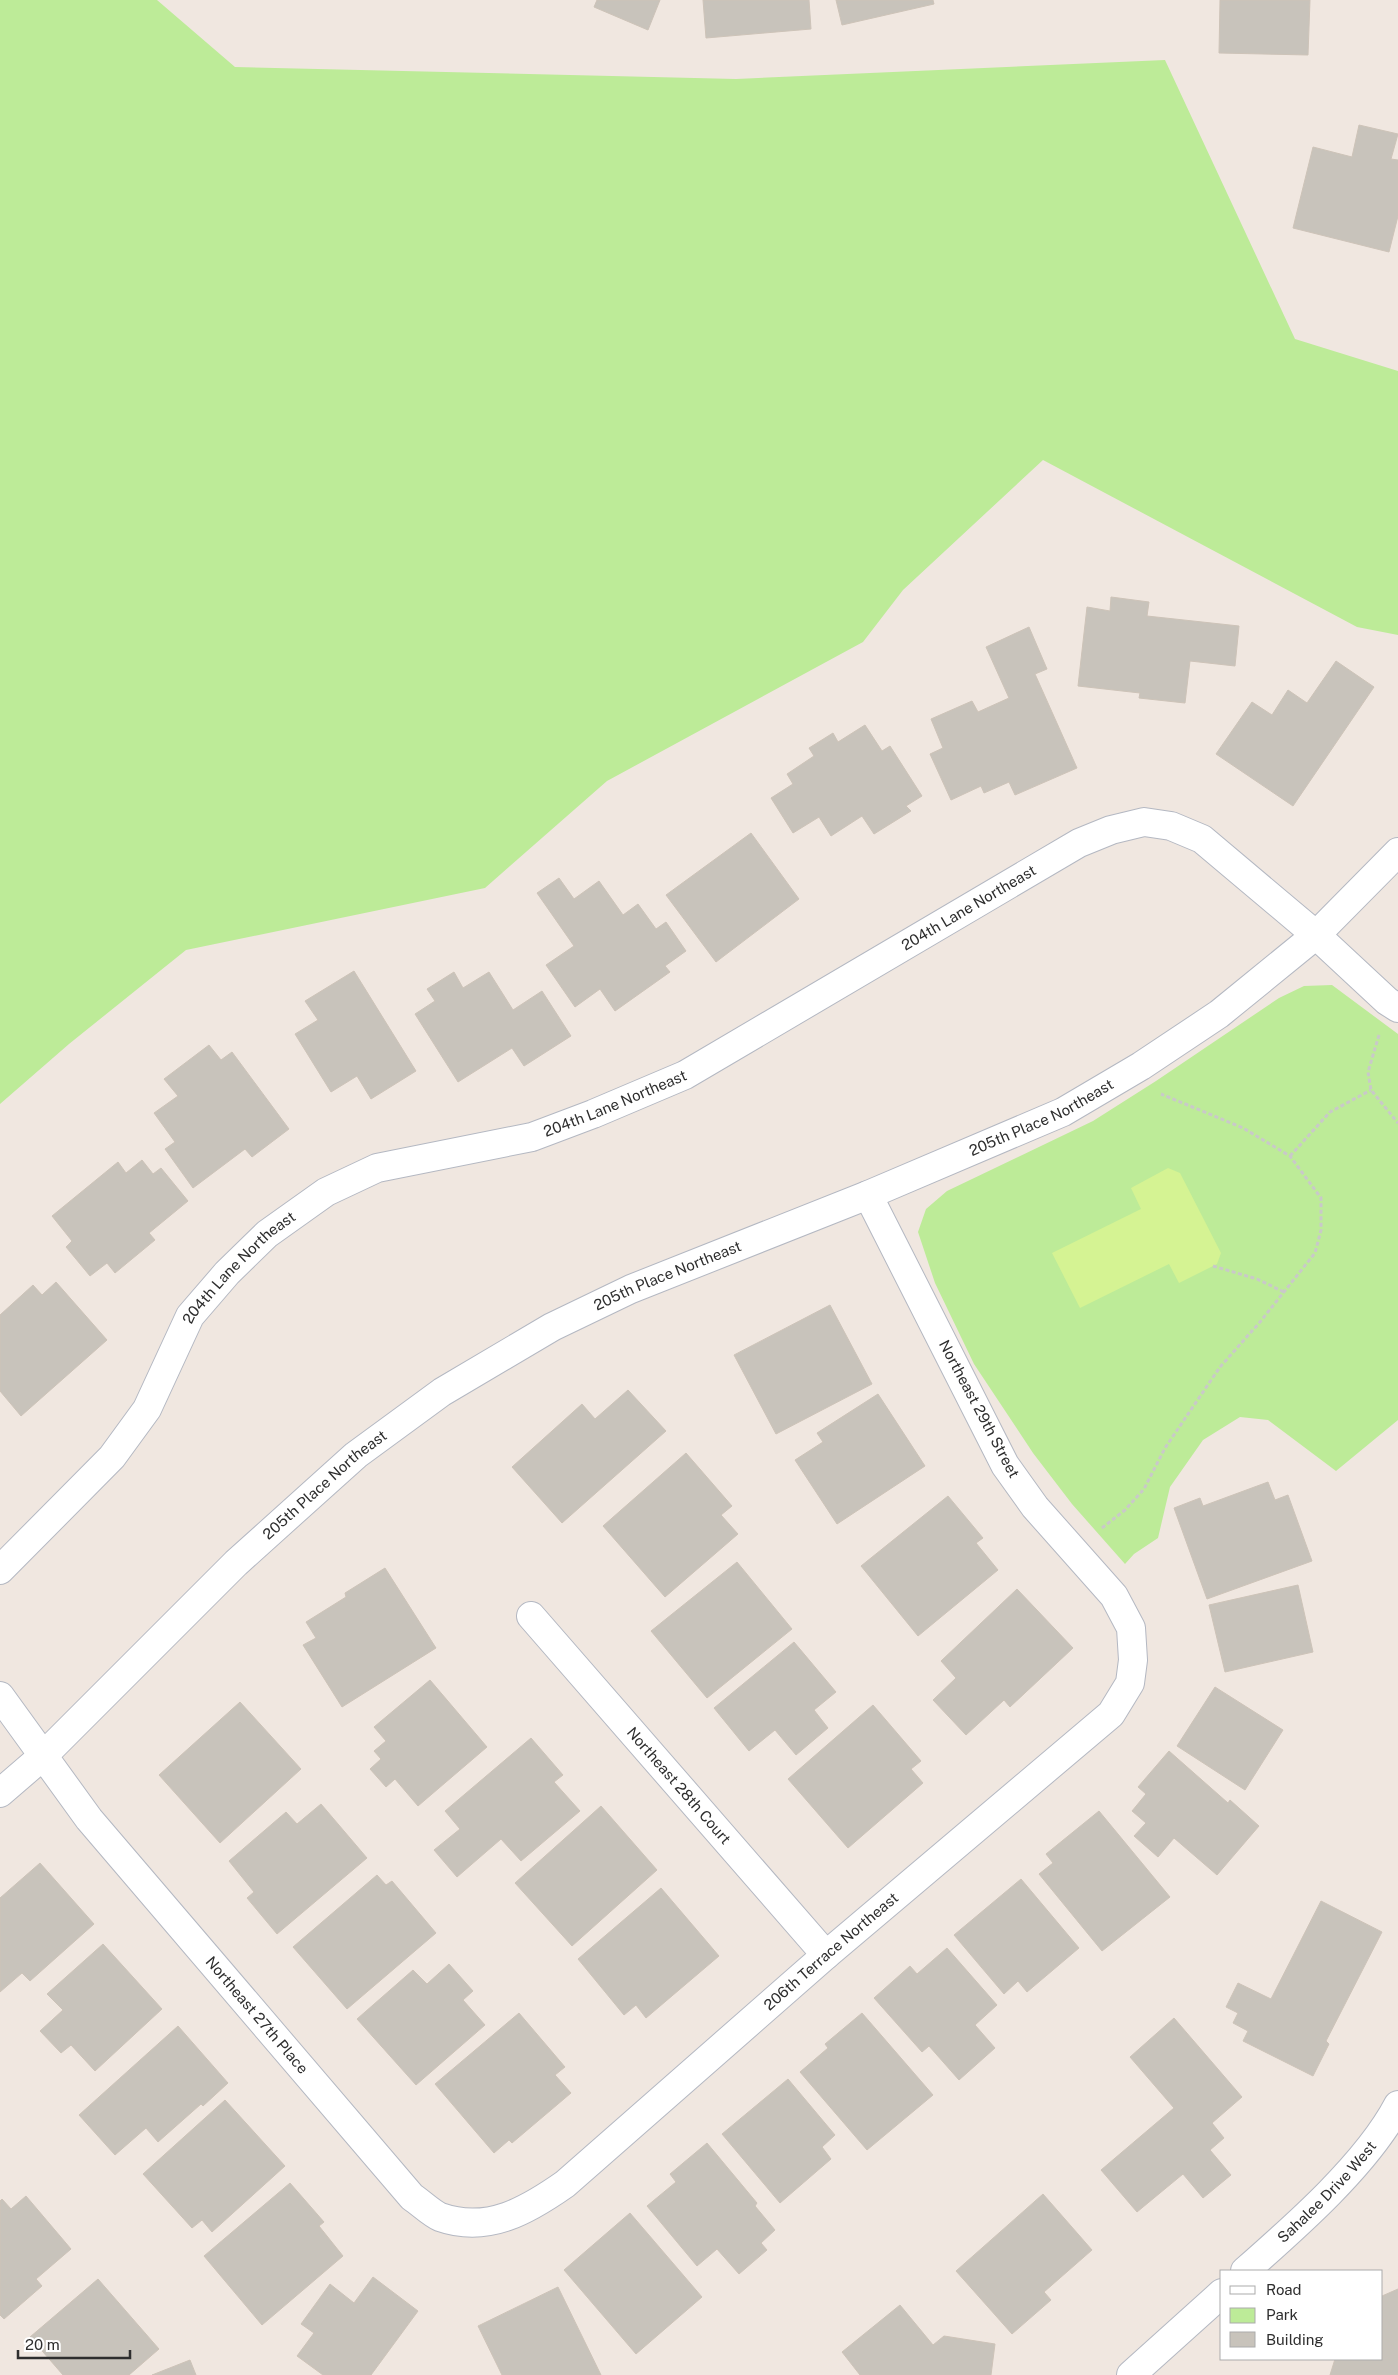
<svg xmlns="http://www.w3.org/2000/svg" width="1398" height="2375" font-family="'Public Sans',sans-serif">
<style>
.green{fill:#bdeb98}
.pitch{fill:#d5f393}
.building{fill:#c8c3bb;stroke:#cdc3b8}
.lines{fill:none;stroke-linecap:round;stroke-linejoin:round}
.minor-casing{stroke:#b4b8c2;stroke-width:30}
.path{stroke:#c9c9c9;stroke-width:3;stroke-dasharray:4 2.5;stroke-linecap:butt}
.minor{stroke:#fff;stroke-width:28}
.labels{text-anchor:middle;stroke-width:4.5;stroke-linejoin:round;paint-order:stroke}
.street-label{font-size:15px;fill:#2e2e2e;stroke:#fff}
</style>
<rect width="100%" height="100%" fill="#f0e7e0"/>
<!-- green -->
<g class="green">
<polygon points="0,0 157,0 235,67 736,79 1165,60 1295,339 1398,371 1398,635 1357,627 1043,460 903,590 863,642 607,781 485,888 186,950 69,1044 0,1104"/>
<polygon points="1332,985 1398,1034 1398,1420 1336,1471 1268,1420 1240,1417 1203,1440 1170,1487 1158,1538 1134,1554 1125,1564 1072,1504 1033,1453 974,1364 935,1283 918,1232 926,1209 947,1191 1093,1121 1156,1081 1279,998 1304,986"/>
</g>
<!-- pitch -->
<polygon class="pitch" points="1168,1168 1180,1173 1221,1253 1217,1264 1179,1283 1169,1264 1080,1308 1052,1253 1141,1209 1131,1188"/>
<!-- building -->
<g class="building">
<polygon points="597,0 660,0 648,30 594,7"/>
<polygon points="703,0 809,0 811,29 706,38"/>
<polygon points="836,0 933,0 934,4 842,25"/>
<polygon points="1220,0 1310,0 1308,55 1219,53"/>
<polygon points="1359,125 1398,134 1391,159 1398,160 1398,216 1389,252 1293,228 1313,147 1352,157"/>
<polygon points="1111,597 1149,602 1147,616 1239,626 1235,666 1190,661 1185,703 1139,698 1140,693 1078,686 1087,607 1110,611"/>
<polygon points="1029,627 1047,669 1035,674 1077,768 1015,795 1009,782 984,793 981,786 951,800 930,754 943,748 931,719 972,701 978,712 1009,698 986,647"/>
<polygon points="1336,661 1374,687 1293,806 1216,754 1252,702 1272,715 1288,690 1307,703"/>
<polygon points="865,725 882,751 890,746 922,796 906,806 911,811 874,834 862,816 831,836 819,817 793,833 771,798 793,784 787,774 814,756 809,748 833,733 838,742"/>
<polygon points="751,833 799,899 716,962 666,895"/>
<polygon points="559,878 574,899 599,881 623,915 638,904 656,929 666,922 686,951 665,966 670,972 615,1011 600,989 575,1007 546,965 574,946 537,893"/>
<polygon points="354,971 416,1071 371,1099 357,1076 331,1092 295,1034 318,1020 305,1001"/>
<polygon points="454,972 463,988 489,972 513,1010 542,991 571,1036 524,1066 512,1048 458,1082 415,1014 435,1001 427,989"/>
<polygon points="209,1045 221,1060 232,1052 289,1129 252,1157 245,1149 193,1188 165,1149 175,1142 154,1113 178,1096 164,1079"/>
<polygon points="142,1160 153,1174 161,1168 188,1201 149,1233 155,1240 115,1273 107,1263 90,1276 66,1247 72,1241 52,1216 118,1162 126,1173"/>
<polygon points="56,1282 107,1340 21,1416 0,1391 0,1315 33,1285 42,1295"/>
<polygon points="830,1305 872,1384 776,1434 734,1355"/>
<polygon points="628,1390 666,1431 562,1523 512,1467 582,1404 595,1419"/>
<polygon points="878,1394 925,1466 837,1524 795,1460 823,1442 817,1433"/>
<polygon points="686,1453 732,1506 721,1515 738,1534 665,1597 603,1526"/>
<polygon points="1268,1482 1275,1500 1288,1495 1312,1561 1207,1599 1174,1508 1200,1498 1203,1506"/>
<polygon points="948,1496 983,1538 976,1543 998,1570 918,1636 861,1566"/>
<polygon points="737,1562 792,1629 707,1698 651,1631"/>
<polygon points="385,1568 436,1648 342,1707 303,1645 316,1638 306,1622 346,1597 345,1593"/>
<polygon points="1298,1585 1313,1652 1225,1672 1209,1605"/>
<polygon points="1017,1589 1073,1648 1010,1707 1004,1700 966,1735 933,1700 956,1678 941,1661"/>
<polygon points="794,1642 836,1692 814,1710 828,1728 796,1755 775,1730 749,1751 714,1708"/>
<polygon points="430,1680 487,1747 418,1806 395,1779 386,1787 370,1769 381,1759 374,1751 386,1741 374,1727"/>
<polygon points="1215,1687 1283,1730 1245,1790 1177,1746"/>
<polygon points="240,1702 301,1769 220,1843 159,1775"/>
<polygon points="873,1705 921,1761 911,1769 923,1783 848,1848 788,1779"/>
<polygon points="531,1738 563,1775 554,1782 580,1811 521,1861 501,1839 457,1877 434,1850 460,1829 445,1811"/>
<polygon points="1169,1751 1228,1803 1230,1800 1259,1826 1217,1875 1174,1838 1158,1857 1134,1836 1146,1823 1132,1811 1146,1794 1138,1787"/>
<polygon points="321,1804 367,1858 277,1934 247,1898 254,1892 229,1861 286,1812 297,1824"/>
<polygon points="601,1806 657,1870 572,1946 515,1883"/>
<polygon points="1099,1811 1170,1897 1102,1951 1039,1874 1053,1863 1046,1854"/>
<polygon points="40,1863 94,1924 30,1981 22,1973 0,1992 0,1898"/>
<polygon points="377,1875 386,1885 392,1881 436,1933 347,2009 293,1947"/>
<polygon points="1021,1879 1079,1948 1027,1992 1018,1981 1004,1994 954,1935"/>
<polygon points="661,1888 719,1956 646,2018 636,2005 624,2015 578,1959"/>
<polygon points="1321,1901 1382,1932 1326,2041 1329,2044 1313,2076 1243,2041 1248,2031 1233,2023 1238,2013 1226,2007 1238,1983 1271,1999"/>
<polygon points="103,1944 162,2009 95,2071 71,2045 61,2053 40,2031 63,2010 47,1994"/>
<polygon points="947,1948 997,2005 975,2025 995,2048 959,2080 929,2046 922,2052 874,1998 910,1966 917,1974"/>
<polygon points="449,1964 473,1991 463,2000 485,2025 416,2085 357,2019 413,1970 427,1984"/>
<polygon points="519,2013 565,2067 555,2075 571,2093 512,2143 509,2140 494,2153 435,2084"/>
<polygon points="862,2013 933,2095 867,2150 800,2072 828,2048 825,2044"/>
<polygon points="1174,2018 1242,2097 1212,2123 1224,2138 1210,2150 1231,2175 1203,2198 1183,2174 1137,2212 1101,2170 1174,2108 1130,2057"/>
<polygon points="178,2026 228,2083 203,2106 201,2104 158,2142 146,2128 115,2155 79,2115"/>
<polygon points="788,2079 835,2135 822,2147 831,2159 780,2203 722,2134"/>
<polygon points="225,2100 285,2166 212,2232 202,2220 192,2228 143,2174"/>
<polygon points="707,2143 757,2203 755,2206 775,2230 761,2243 767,2250 739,2274 717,2249 697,2266 647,2206 676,2182 670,2174"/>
<polygon points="290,2183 324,2222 319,2226 343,2256 262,2325 204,2256"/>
<polygon points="1043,2194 1092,2250 1044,2292 1051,2300 1012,2334 956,2271"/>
<polygon points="26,2196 71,2249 36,2279 42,2286 4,2319 0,2315 0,2201 2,2199 11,2209"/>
<polygon points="630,2213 702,2297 636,2354 564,2270"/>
<polygon points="373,2277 418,2311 371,2375 323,2375 297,2356 314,2333 301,2324 330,2284 354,2303"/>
<polygon points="98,2279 159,2349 129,2375 63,2375 30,2337"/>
<polygon points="558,2287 601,2375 502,2375 478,2326"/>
<polygon points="1398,2289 1398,2375 1330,2375 1335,2359 1382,2359 1382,2296"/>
<polygon points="900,2305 933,2345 944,2336 995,2344 991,2375 860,2375 842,2352"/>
<polygon points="190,2360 196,2375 152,2375"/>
</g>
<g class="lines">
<!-- minor casing -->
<g class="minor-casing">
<g id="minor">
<path id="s1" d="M0,1570L112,1457L147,1409L190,1316L227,1273L267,1234L326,1192L377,1168L532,1137L593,1114L685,1075L1079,843L1111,830L1144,822L1171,826L1202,839L1316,935L1387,1001L1398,1008"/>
<path id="s2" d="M531,1616L826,1955"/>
<path id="s3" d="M0,1696L89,1819L412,2197C421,2203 431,2213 440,2217C488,2234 528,2210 565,2184L826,1955L1111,1714L1130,1683L1133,1660L1131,1628L1114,1596L1035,1507L1005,1465L868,1195"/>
<path id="s4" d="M0,1793L44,1755L236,1563L356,1455L442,1392L552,1327L631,1289L868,1195L1063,1112L1141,1066L1219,1014L1316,935L1398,852"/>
<path id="s5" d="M1245,2271C1295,2227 1367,2164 1398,2105"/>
<polyline points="1131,2375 1222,2293"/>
</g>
</g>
<!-- path -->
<g class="path">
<polyline points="1379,1035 1368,1072 1371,1090 1398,1123"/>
<polyline points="1290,1156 1330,1112 1371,1090"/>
<polyline points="1213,1266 1257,1279 1284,1292"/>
<polyline points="1102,1528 1125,1510 1144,1489 1165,1448 1220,1367 1260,1322 1315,1253 1321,1230 1321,1198 1290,1156 1243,1128 1161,1094"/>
</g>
<!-- minor -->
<use href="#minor" class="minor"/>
</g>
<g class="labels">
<!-- street labels -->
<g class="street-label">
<text dy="5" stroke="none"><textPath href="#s1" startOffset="1215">204th Lane Northeast</textPath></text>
<text dy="5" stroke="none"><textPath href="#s1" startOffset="810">204th Lane Northeast</textPath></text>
<text dy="5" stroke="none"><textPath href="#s4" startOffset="1258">205th Place Northeast</textPath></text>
<text dy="5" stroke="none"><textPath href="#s1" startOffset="390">204th Lane Northeast</textPath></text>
<text dy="5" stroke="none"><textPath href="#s4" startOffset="852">205th Place Northeast</textPath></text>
<text transform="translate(979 1409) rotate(62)" y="5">Northeast 29th Street</text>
<text dy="5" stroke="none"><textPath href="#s4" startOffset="448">205th Place Northeast</textPath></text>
<text dy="5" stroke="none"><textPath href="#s2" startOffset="225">Northeast 28th Court</textPath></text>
<text dy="5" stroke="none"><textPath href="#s3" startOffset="1172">206th Terrace Northeast</textPath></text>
<text dy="5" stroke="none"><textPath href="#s3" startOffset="410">Northeast 27th Place</textPath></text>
<text dy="5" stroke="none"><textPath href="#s5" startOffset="114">Sahalee Drive West</textPath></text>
</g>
</g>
<!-- legend -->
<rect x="1220" y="2270" width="162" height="90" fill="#ffffff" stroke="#ababab"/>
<rect x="1230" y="2286" width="25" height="8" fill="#ffffff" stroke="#ababab"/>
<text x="1266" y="2295" font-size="15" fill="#2e2e2e">Road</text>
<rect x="1230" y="2308" width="25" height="15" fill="#bdeb98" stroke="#ababab"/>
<text x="1266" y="2320" font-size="15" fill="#2e2e2e">Park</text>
<rect x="1230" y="2332" width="25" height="15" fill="#c8c3bb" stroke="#ababab"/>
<text x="1266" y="2345" font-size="15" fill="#2e2e2e">Building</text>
<!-- scale -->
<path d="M18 2350v8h112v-8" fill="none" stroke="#2e2e2e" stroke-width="2.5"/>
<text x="25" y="2350" font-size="15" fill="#2e2e2e" stroke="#ffffff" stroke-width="4" paint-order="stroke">20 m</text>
</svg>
